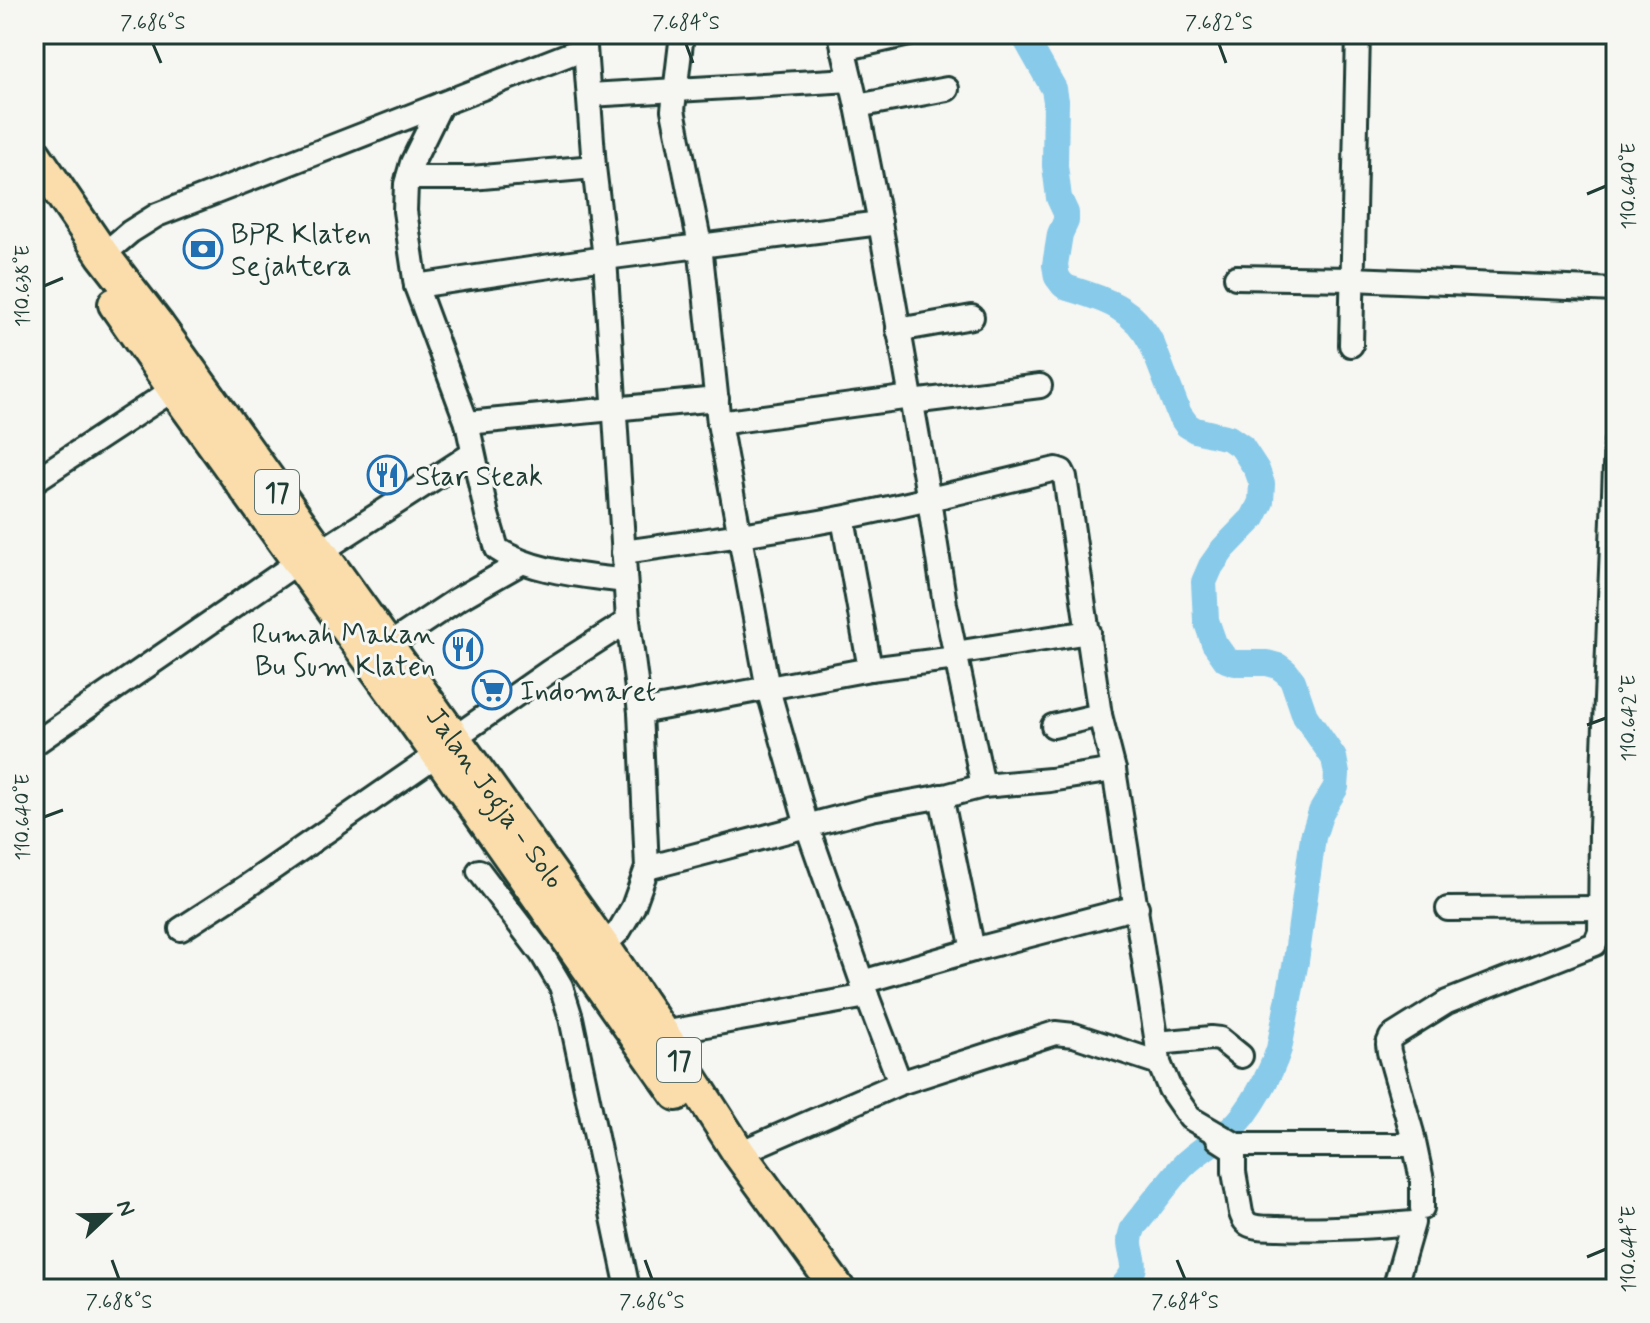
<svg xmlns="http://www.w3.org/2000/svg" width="1650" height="1323" font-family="Mynerve,sans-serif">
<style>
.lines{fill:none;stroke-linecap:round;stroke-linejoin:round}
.river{stroke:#88cae9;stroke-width:26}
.minor-casing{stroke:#1f3d34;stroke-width:28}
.highway-casing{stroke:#1f3d34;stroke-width:38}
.minor{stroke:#f6f6f2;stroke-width:22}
.highway{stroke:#faddab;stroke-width:32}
.ticks{fill:none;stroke:#1f3d34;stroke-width:3}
.labels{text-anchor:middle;stroke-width:6;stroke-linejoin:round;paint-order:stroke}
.shield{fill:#f6f6f2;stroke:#60746d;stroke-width:2}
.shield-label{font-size:26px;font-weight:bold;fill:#1f3d34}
.poi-label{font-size:28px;fill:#1f3d34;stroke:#f6f6f2;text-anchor:start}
.street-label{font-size:28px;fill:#1f3d34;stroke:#f6f6f2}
.neatline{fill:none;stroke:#1f3d34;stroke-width:3}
.ticks-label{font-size:20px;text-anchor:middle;fill:#1f3d34}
</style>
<rect width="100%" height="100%" fill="#f6f6f2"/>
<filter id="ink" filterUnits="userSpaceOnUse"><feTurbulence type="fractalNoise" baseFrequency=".0125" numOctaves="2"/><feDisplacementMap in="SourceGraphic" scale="16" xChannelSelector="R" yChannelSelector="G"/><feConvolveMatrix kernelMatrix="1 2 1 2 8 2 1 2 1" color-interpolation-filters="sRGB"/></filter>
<g filter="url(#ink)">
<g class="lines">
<!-- river -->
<path class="river" d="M1023,34L1054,89L1056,101L1055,166L1059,198L1066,213V221L1060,234L1055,265L1057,277L1063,285L1068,288C1105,299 1134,308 1152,344L1179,414L1187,425L1195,430L1229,438L1242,447L1257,470L1262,484L1261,502L1253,518L1223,549L1211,566L1204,582L1206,620L1214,643L1226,660L1235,663H1267L1278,666L1286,672L1293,681L1305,716L1334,758L1337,774L1336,787L1321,812L1313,837L1296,961L1279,1049C1271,1073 1250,1113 1231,1129C1215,1142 1196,1152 1182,1167C1165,1186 1150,1207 1134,1226C1120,1256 1150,1260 1120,1289"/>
<!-- minor casing -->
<g class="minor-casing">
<g id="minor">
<polyline points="584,34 594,167 605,258 628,621 640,712 647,868 633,907 619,931 603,946"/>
<polyline points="682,34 673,110 700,245 719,423 768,689 807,826 867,996 900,1083"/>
<polyline points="840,34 857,106 880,223 929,500 945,604 983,786"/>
<polyline points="843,49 909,34"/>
<polyline points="589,95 851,80"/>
<path d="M441,104L412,163L406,184L405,211L416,286L467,423L487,515L497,549C534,573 582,575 625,581"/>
<polyline points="857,106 947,89"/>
<polyline points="408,178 471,178 594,167"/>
<polyline points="103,255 130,232 157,215 585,48"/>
<polyline points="1236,277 1352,279 1616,290"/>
<polyline points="416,286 605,258 880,223"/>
<polyline points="898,330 972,317"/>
<polyline points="1351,345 1358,34"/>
<polyline points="912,402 1040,386"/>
<polyline points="467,423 717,399"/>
<polyline points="719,423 911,397"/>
<polyline points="34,481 174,389"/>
<polyline points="843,518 870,669"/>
<polyline points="320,552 472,454"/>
<path d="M623,552C695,542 768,532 841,518C913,504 985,486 1056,469L1062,471L1065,477L1100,715L1114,770L1157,1043L1159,1063L1170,1089L1190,1118L1233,1143"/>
<polyline points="387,646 458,599 521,563"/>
<polyline points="955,653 1089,632"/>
<polyline points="640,712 870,669 956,658"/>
<polyline points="1053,726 1100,715"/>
<polyline points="454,738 550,671 628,621"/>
<polyline points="34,744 298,562"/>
<polyline points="941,796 973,950"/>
<polyline points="647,868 871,809 949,795 983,786 1050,780 1114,770"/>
<polyline points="479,871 542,954 561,986 571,1018 628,1289"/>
<polyline points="1448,909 1601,908"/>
<polyline points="181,929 243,889 438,754"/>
<polyline points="862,982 973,950 1137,907"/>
<polyline points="662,1033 867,996"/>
<polyline points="1157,1043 1211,1038 1220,1039 1241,1056"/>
<path d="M1218,1139L1232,1148L1234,1153V1172L1241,1213C1243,1218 1243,1220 1248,1224C1256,1229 1270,1227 1279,1228C1324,1230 1368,1227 1413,1223L1394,1289"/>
<polyline points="1237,1145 1414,1145"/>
<polyline points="739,1153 900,1083 1055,1033 1074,1035 1159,1063"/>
<polyline points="1422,1208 1422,1180 1412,1133 1389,1052 1388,1044 1391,1037 1447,1002 1595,944 1600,932 1601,828 1616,442"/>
</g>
</g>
<!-- highway casing -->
<g class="highway-casing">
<g id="highway">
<path id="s1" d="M34,154L103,255L158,326L603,946L662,1033L739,1153L838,1289"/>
<polyline points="115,304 174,389 438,754 677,1094"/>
</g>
</g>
<!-- minor -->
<use href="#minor" class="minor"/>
<!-- highway -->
<use href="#highway" class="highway"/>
</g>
</g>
<!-- ticks -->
<path class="ticks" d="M153,44L161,63M686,44L693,63M1219,44L1226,63M1587,194L1606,186M44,286L63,278M1587,725L1606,718M44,817L63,810M1587,1257L1606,1249M112,1260L119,1279M645,1260L652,1279M1177,1260L1185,1279"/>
<!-- icons -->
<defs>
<g id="bank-ring" transform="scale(2)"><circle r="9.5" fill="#f6f6f2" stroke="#1f6fb2" stroke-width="1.5"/><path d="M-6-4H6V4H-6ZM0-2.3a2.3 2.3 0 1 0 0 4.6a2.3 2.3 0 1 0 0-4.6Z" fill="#1f6fb2"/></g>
<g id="restaurant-ring" transform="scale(2)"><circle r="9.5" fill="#f6f6f2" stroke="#1f6fb2" stroke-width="1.5"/><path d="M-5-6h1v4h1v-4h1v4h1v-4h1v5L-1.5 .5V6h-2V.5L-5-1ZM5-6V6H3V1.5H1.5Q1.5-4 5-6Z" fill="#1f6fb2"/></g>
<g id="supermarket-ring" transform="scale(2)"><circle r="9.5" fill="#f6f6f2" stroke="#1f6fb2" stroke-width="1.5"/><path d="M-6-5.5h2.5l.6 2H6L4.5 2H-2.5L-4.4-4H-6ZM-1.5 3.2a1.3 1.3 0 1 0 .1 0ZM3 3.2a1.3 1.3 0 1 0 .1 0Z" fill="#1f6fb2"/></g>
</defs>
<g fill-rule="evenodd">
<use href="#bank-ring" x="203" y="249"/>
<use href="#restaurant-ring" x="387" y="475"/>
<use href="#restaurant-ring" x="463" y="649"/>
<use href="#supermarket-ring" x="492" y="690"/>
</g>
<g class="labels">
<!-- shield labels -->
<g class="shield">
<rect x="255" y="470" width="44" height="44" rx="6"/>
<rect x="657" y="1038" width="44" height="44" rx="6"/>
</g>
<g class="shield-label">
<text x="277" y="501">17</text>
<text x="679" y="1069">17</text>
</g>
<!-- poi labels -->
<g class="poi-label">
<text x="231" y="243">BPR Klaten<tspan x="231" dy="32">Sejahtera</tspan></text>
<text x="415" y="485">Star Steak</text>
<text x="435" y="643" text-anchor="end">Rumah Makan<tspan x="435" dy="32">Bu Sum Klaten</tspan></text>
<text x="520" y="700">Indomaret</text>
</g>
<!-- street labels -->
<g class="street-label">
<text dy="10" stroke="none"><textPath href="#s1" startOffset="792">Jalan Jogja - Solo</textPath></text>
</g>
</g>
<!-- margin -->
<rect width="1650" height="1323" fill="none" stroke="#f6f6f2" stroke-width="88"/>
<!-- north arrow -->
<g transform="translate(108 1215) rotate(68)" stroke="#f6f6f2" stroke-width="6" paint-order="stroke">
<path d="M0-6L14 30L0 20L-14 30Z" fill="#1f3d34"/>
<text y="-12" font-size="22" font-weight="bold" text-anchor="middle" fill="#1f3d34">N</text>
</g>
<rect x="44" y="44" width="1562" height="1235" class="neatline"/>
<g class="ticks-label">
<text x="153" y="29">7.686°S</text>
<text x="686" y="29">7.684°S</text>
<text x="1219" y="29">7.682°S</text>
<text transform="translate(1628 186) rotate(-90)" y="7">110.640°E</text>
<text transform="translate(22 286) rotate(-90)" y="7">110.638°E</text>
<text transform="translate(1628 718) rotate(-90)" y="7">110.642°E</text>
<text transform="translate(22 817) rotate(-90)" y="7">110.640°E</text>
<text transform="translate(1628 1249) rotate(-90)" y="7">110.644°E</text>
<text x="119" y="1308">7.688°S</text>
<text x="652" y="1308">7.686°S</text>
<text x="1185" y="1308">7.684°S</text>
</g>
</svg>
